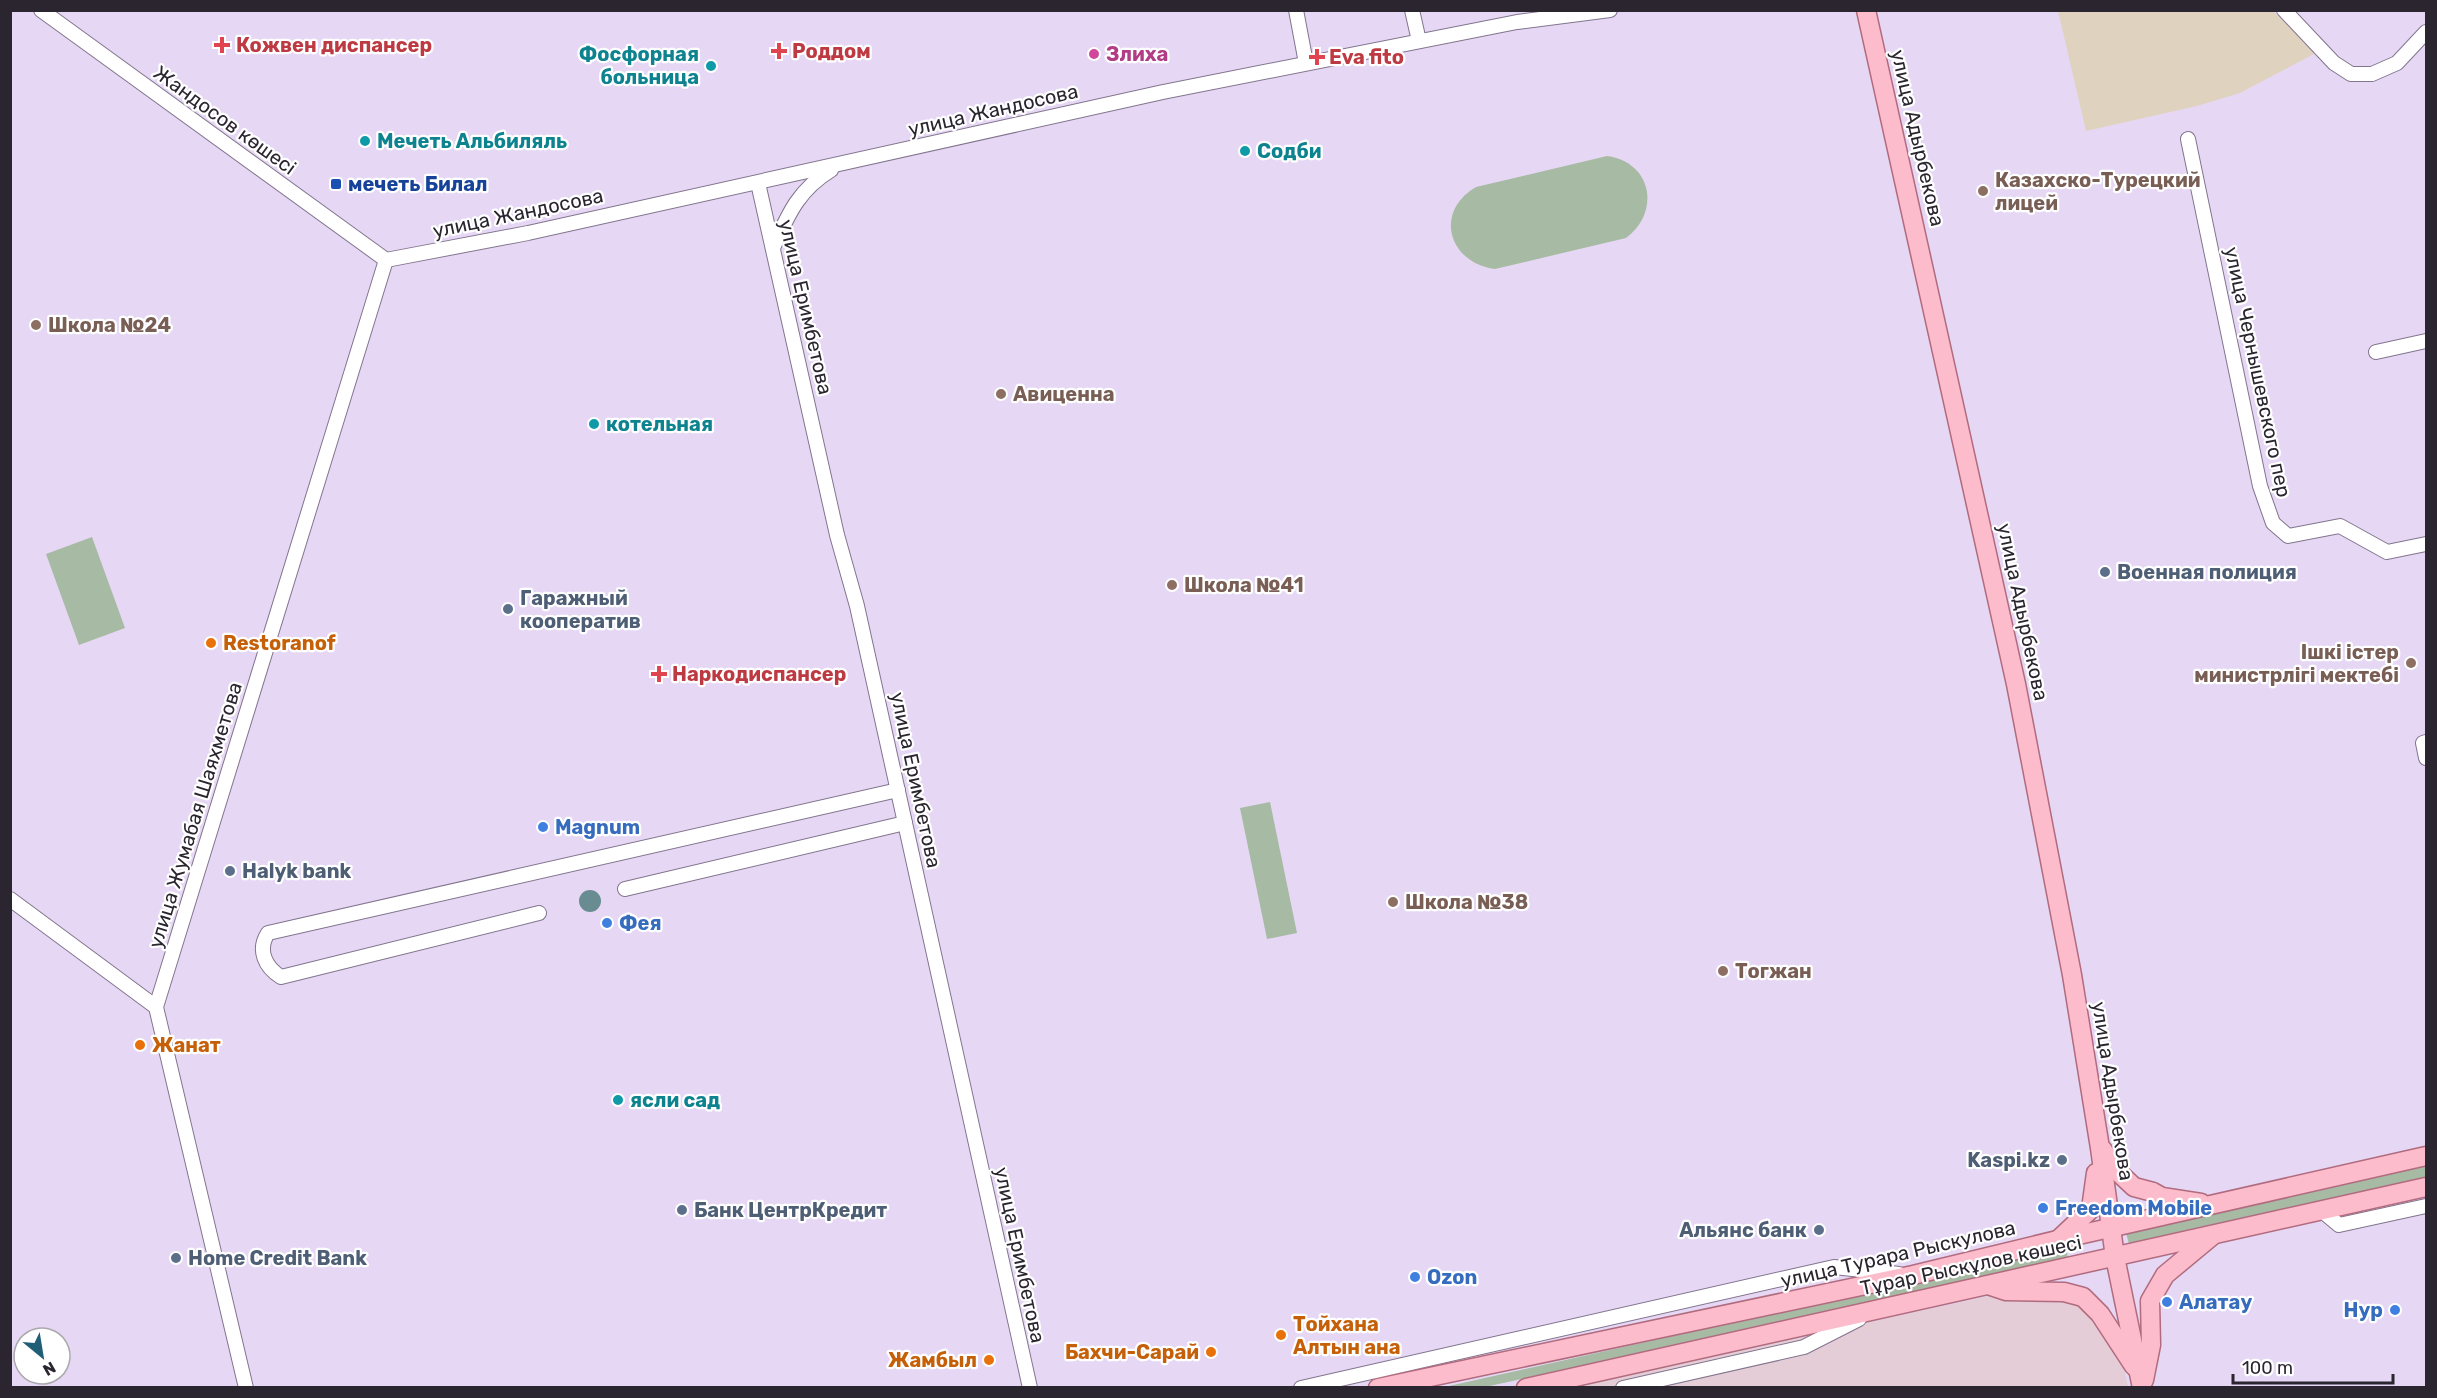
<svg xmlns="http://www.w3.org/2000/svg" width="2437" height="1398" font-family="Rubik,sans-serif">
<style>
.commercial{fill:#e5cdd8}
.industrial{fill:#dfd3bf}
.green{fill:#a7baa4}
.water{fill:#698c92}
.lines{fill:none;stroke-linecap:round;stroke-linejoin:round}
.minor-casing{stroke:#82758e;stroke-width:16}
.major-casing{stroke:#b16b7e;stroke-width:21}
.minor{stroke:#fff;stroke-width:14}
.major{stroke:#fcbccb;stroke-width:18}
.health-dot{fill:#e0444e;stroke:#fff;stroke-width:2}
.hotel-dot{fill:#d1479c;stroke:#fff;stroke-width:2}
.culture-dot{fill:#0f9aa8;stroke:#fff;stroke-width:2}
.transit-dot{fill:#1a4fb4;stroke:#fff;stroke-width:2}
.education-dot{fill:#8d6e63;stroke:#fff;stroke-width:2}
.service-dot{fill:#5c6f8a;stroke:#fff;stroke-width:2}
.food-dot{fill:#e8710a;stroke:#fff;stroke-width:2}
.shop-dot{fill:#3f7fe0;stroke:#fff;stroke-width:2}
.labels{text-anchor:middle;stroke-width:4.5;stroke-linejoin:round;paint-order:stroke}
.health-label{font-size:20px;font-weight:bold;fill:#be3a42;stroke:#fff;text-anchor:start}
.culture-label{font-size:20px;font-weight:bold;fill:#0d838f;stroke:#fff;text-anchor:start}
.hotel-label{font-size:20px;font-weight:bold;fill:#b23c85;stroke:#fff;text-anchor:start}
.street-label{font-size:20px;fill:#2a252f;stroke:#fff}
.education-label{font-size:20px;font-weight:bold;fill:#785e54;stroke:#fff;text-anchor:start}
.transit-label{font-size:20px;font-weight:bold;fill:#164399;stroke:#fff;text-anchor:start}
.service-label{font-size:20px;font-weight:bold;fill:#4e5e75;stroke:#fff;text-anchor:start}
.food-label{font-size:20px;font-weight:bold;fill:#c56008;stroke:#fff;text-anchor:start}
.shop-label{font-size:20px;font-weight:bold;fill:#366cbe;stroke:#fff;text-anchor:start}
</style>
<rect width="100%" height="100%" fill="#e6d8f4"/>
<!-- commercial -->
<polygon class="commercial" points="2070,1290 2114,1322 2128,1387 1587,1388 1586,1384 1998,1294"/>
<!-- industrial -->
<polygon class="industrial" points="2058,11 2273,11 2316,53 2240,93 2197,106 2086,131"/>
<!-- green -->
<g class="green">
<path d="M1607,156C1652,162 1661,212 1626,238L1495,269C1449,263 1433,212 1476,187Z"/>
<polygon points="92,537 125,628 79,645 46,554"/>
<polygon points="1270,802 1297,933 1267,939 1240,808"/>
<polygon points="2426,1166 2426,1178 2129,1244 2126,1233"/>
<polygon points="2066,1248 2068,1258 1485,1387 1440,1388"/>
</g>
<!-- water -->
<circle class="water" cx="590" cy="901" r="11"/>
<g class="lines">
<!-- minor casing -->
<g class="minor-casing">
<g id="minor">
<polyline points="41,10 386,260"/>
<polyline points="1296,10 1306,63"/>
<polyline points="1412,10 1419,41"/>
<polyline points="2284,10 2334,63 2351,74 2372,74 2397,63 2426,32"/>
<polyline points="2188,139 2260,486 2273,523 2288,536 2340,526 2387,552 2426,544"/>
<polyline points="758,183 837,535 857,606 1030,1388"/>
<path d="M773,248C788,215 798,190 831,170"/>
<polyline points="386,260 528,233 1163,92 1517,22 1610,10"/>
<polyline points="2376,352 2426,341"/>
<polyline points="2426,742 2423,743 2426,758"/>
<polyline points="625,889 905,823"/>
<polyline points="10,899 156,1007"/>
<path d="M539,913L281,977C265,967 257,950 268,933L898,790"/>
<polyline points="2321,1210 2339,1225 2426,1206"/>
<polyline points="246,1388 156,1007 386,260"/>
<polyline points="1301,1388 1834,1267 1899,1274"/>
<polyline points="1623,1388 1804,1347 1859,1319"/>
</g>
</g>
<!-- major casing -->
<g class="major-casing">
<g id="major">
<polyline points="1866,10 2016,684 2072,975 2100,1148 2115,1257 2142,1388"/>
<polyline points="2102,1149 2118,1172 2134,1187 2153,1192 2162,1197 2201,1203"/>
<polyline points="2059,1239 2091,1209 2096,1173"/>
<polyline points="1991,1286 2006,1291 2064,1292 2083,1297 2100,1314 2134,1366"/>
<polyline points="2144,1380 2151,1345 2150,1301 2165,1275 2212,1236"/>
<polyline points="1378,1388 1913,1275 2074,1236 2426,1156"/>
<polyline points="1526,1388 2426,1187"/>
</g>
</g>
<!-- minor -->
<use href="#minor" class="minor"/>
<!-- major -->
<use href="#major" class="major"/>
</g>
<!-- markers -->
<g class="health-dot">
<path d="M219 36h6v6h6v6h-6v6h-6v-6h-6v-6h6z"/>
<path d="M776 42h6v6h6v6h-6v6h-6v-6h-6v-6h6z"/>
<path d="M1314 48h6v6h6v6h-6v6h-6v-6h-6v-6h6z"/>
<path d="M656 665h6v6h6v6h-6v6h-6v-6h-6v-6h6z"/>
</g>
<circle class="hotel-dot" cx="1094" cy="54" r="6"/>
<g class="culture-dot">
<circle cx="711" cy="66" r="6"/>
<circle cx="365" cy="141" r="6"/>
<circle cx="1245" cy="151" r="6"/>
<circle cx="594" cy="424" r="6"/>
<circle cx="618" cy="1100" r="6"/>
</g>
<rect class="transit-dot" x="330" y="178" width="12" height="12" rx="3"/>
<g class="education-dot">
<circle cx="1983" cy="191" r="6"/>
<circle cx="36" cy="325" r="6"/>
<circle cx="1001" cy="394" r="6"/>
<circle cx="1172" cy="585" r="6"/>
<circle cx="2411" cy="663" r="6"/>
<circle cx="1393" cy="902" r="6"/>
<circle cx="1723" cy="971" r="6"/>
</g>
<g class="service-dot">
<circle cx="2105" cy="572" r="6"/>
<circle cx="508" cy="609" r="6"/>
<circle cx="230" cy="871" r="6"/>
<circle cx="2062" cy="1160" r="6"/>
<circle cx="682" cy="1210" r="6"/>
<circle cx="1819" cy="1230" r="6"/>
<circle cx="176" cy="1258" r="6"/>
</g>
<g class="food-dot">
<circle cx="211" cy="643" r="6"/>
<circle cx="140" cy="1045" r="6"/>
<circle cx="1281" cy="1335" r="6"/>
<circle cx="1211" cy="1352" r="6"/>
<circle cx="989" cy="1360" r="6"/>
</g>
<g class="shop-dot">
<circle cx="543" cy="827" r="6"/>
<circle cx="607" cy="923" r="6"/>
<circle cx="2043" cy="1208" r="6"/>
<circle cx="1415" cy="1277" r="6"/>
<circle cx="2167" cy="1302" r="6"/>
<circle cx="2395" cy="1310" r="6"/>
</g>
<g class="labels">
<!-- health labels -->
<g class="health-label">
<text x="236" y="52">Кожвен диспансер</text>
<text x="792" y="58">Роддом</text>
<text x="1329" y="64">Eva fito</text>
<text x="672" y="681">Наркодиспансер</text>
</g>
<!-- culture labels -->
<g class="culture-label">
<text x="699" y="61" text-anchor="end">Фосфорная<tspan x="699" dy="23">больница</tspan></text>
<text x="377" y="148">Мечеть Альбиляль</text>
<text x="1257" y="158">Содби</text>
<text x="606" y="431">котельная</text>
<text x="630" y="1107">ясли сад</text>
</g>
<!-- hotel labels -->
<g class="hotel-label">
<text x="1106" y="61">Злиха</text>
</g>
<!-- street labels -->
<g class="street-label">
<text transform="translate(993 110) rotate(-13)" y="7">улица Жандосова</text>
<text transform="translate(225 120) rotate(36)" y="7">Жандосов көшесі</text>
<text transform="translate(1918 138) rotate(77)" y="7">улица Адырбекова</text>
<text transform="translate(518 213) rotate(-12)" y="7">улица Жандосова</text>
<text transform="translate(806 307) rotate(77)" y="7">улица Еримбетова</text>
<text transform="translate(2258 372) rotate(78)" y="7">улица Чернышевского пер</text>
<text transform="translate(2023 612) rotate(78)" y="7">улица Адырбекова</text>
<text transform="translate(916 780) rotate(78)" y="7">улица Еримбетова</text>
<text transform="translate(195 815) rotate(-73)" y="7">улица Жумабая Шаяхметова</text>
<text transform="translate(2113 1091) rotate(81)" y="7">улица Адырбекова</text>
<text transform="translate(1898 1254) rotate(-13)" y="7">улица Турара Рыскулова</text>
<text transform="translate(1020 1255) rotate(78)" y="7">улица Еримбетова</text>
<text transform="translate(1971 1265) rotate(-12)" y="7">Тұрар Рыскұлов көшесі</text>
</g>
<!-- education labels -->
<g class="education-label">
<text x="1995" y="187">Казахско-Турецкий<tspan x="1995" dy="23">лицей</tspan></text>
<text x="48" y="332">Школа №24</text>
<text x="1013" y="401">Авиценна</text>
<text x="1184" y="592">Школа №41</text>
<text x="2399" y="659" text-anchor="end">Ішкі істер<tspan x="2399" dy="23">министрлігі мектебі</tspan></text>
<text x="1405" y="909">Школа №38</text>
<text x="1735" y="978">Тогжан</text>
</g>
<!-- transit labels -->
<g class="transit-label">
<text x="348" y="191">мечеть Билал</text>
</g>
<!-- service labels -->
<g class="service-label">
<text x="2117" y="579">Военная полиция</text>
<text x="520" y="605">Гаражный<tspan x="520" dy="23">кооператив</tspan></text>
<text x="242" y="878">Halyk bank</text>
<text x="2050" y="1167" text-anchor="end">Kaspi.kz</text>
<text x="694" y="1217">Банк ЦентрКредит</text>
<text x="1807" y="1237" text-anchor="end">Альянс банк</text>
<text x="188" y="1265">Home Credit Bank</text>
</g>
<!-- food labels -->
<g class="food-label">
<text x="223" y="650">Restoranof</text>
<text x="152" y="1052">Жанат</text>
<text x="1293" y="1331">Тойхана<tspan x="1293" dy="23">Алтын ана</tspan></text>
<text x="1199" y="1359" text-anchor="end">Бахчи-Сарай</text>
<text x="977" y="1367" text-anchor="end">Жамбыл</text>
</g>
<!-- shop labels -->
<g class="shop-label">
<text x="555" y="834">Magnum</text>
<text x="619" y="930">Фея</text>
<text x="2055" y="1215">Freedom Mobile</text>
<text x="1427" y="1284">Ozon</text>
<text x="2179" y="1309">Алатау</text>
<text x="2383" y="1317" text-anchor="end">Нур</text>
</g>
</g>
<!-- border -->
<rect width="2437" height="1398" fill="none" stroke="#2a252f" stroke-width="24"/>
<!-- north arrow -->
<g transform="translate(42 1356) rotate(150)"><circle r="28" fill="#ffffff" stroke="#aaa8ac" stroke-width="1.5"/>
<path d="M0-4.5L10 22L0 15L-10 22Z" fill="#205e75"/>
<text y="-9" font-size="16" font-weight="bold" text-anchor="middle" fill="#2a252f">N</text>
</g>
<!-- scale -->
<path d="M2233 1374v9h160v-9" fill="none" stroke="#2a252f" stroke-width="3"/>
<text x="2242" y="1374" font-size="18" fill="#2a252f" stroke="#ffffff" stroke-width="4.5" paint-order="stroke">100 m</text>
</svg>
